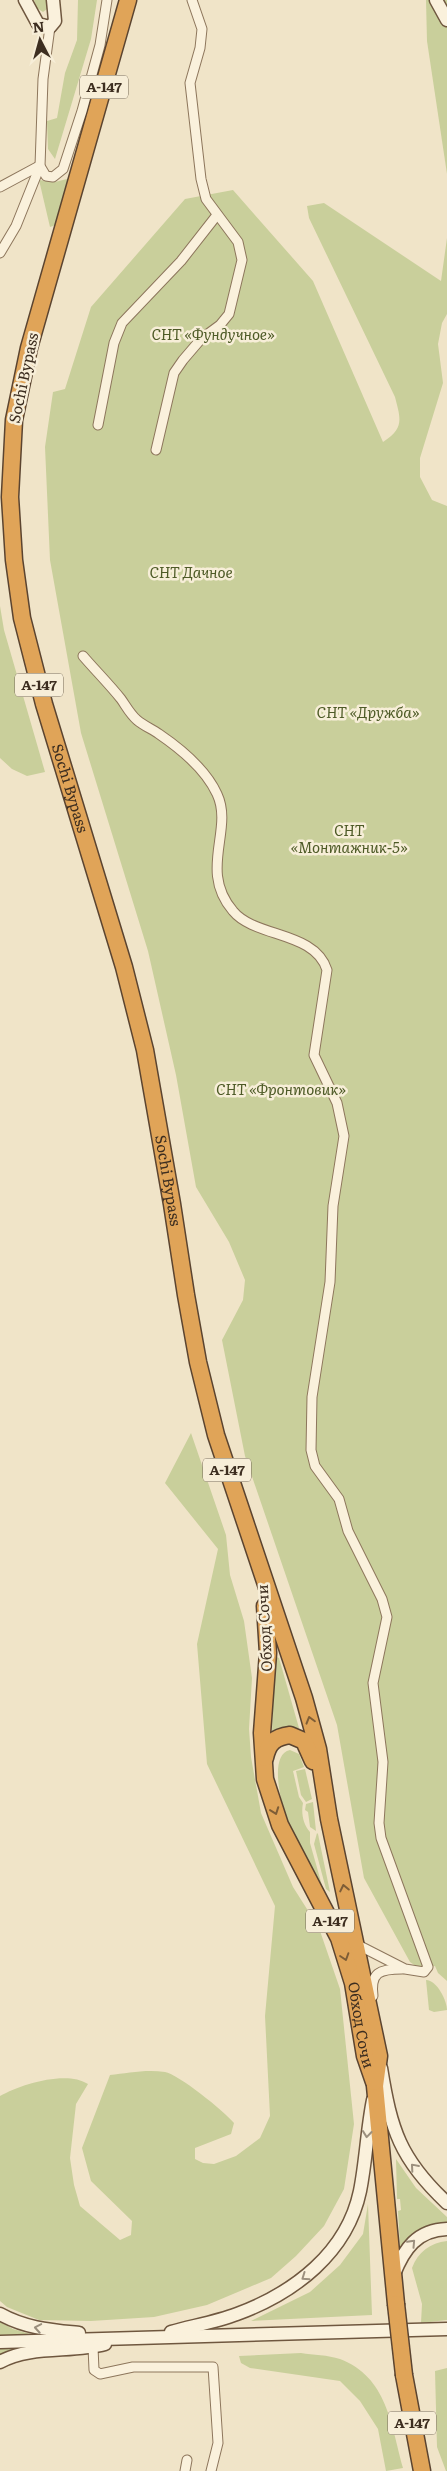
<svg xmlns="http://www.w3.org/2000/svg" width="447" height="2471" font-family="Literata,serif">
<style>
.green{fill:#c9cf9b}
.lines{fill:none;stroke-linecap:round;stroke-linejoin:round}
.street-casing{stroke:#8d765c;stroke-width:11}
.secondary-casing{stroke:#6f573f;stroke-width:15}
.highway-casing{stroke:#5b4430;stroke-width:19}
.street{stroke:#faf1dc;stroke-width:9}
.secondary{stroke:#faf1dc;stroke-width:12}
.highway{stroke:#e0a458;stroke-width:16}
.highway-bridge-casing{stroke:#5b4430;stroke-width:19;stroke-linecap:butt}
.highway-bridge{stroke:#e0a458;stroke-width:16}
.oneway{stroke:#7e5d36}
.oneway2{stroke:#9c907e}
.labels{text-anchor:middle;stroke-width:5;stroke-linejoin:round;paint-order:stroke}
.shield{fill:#f7eed8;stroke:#756857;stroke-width:1}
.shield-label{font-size:14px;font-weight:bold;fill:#3d2e20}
.park-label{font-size:15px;font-style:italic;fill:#4d5a26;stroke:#f7eed8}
.street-label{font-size:15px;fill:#3d2e20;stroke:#f7eed8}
</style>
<rect width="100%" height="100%" fill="#f0e4c8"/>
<!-- green -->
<g class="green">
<polygon points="34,0 46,0 47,9 43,12 37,8"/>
<polygon points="78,0 97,0 91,39 55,159 48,149 47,121 57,118 65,73 77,40"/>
<polygon points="426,0 447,0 447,174 427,41"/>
<polygon points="71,178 56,225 50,227 39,180 55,182"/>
<path d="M233,190L313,281L383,442C404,428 401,420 395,397L309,218L307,206L324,203L441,281L447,238V314L442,323L438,344L443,383L420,458V477L432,500L447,506V1981L438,1973L435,1966L420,1969L410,1962L364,1878L337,1725L245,1456L222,1340L243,1300L245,1280L229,1242L196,1187L176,1075L148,951L81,733L50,560L45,447L53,392L65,389L91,307L185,199Z"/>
<polygon points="0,606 4,630 45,772 27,776 12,769 0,758"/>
<path d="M191,1433L226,1535L230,1575L244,1621L252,1678L249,1729L251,1757L261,1813L293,1887L319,1928L340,1989L354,2124L344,2189L324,2226L296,2256L271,2278L207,2305L154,2317L91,2321L39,2320L7,2307L0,2301V2096C21,2084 67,2070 88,2084L76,2104L70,2158L74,2185L80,2206L120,2240L131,2235L132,2221L91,2181L82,2148L110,2075C127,2073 147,2069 165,2072C178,2074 224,2111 234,2123L231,2134L195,2148V2159L203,2163L214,2164L236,2156L260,2138L270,2116L265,2016L275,1906L207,1764L197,1644L218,1549L165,1483Z"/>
<polygon points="274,1656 279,1658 299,1728 272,1735"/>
<path d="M290,1750L299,1754L304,1767L293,1771L299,1797L303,1803C301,1813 303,1824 310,1832V1843L323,1889C312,1870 300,1851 291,1831C284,1815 266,1755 290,1750Z"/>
<polygon points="305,1769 312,1799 306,1802 301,1795 296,1771"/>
<polygon points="313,1802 316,1831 310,1827 308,1812 305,1810 306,1804"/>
<polygon points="317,1833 318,1834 330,1892 326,1889 314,1844"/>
<path d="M426,1980C437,1980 447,2001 447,2010L434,2012L429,2010Z"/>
<polygon points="396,2159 416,2188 447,2217 447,2224 403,2249 400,2247 398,2211 401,2210 400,2199 397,2199"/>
<polygon points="368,2204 372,2315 251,2321 310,2292 340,2265 363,2234"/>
<path d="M447,2241V2320L421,2323L422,2304L412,2268C418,2252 430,2243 447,2241Z"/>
<polygon points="0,2322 13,2329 37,2336 19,2335 20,2351 0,2360"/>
<path d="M301,2353C313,2355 328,2355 340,2359C387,2377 391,2424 403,2468L386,2471L378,2429L360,2401L340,2381L250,2368L241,2363L239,2356Z"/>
<polygon points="447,2368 447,2471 446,2471 437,2447 435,2371"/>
</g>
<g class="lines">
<!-- street casing -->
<g class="street-casing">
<g id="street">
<polyline points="50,27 43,79 40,166 46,176 53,177 63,169 82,111 100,45 107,0"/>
<polyline points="0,187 39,166"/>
<polyline points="0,253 16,226 40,166"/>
<polyline points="98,425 114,343 122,323 181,261 217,215"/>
<polyline points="156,450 174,373 183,360 201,339 220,325 229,314 242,260 238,242 206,199 201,179 190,83 200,48 202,29 192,0"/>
<path d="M83,656C95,670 109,684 121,699C126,706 130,714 137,720C144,726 152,729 159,734C181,749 206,770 217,794C234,830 198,870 233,911C255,938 315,931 327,970L314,1055L337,1103L344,1136L333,1206L330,1282L312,1397L311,1450L315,1466L339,1499L348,1531L382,1599L387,1617L373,1683L383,1762L379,1823L381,1838L428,1967L424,1972L405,1969L356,1944"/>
<path d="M373,1996C370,1972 380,1969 402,1969"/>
<polyline points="93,2347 94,2370 100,2374 133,2367 213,2367 218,2443 211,2471"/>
<polyline points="185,2471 187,2460"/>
</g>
</g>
<!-- secondary casing -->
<g class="secondary-casing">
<g id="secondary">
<polyline points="25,0 38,24 50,27 55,21 53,0"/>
<polyline points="436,0 447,20"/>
<path d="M381,2068C391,2130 400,2159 447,2203"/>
<path d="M394,2274C404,2249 417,2230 447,2229"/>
<path d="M0,2314C25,2328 50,2330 79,2333"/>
<path d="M171,2332C192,2326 216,2322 237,2314C294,2293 347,2253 360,2191C366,2161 367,2130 373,2100"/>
<polyline points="0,2342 447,2329"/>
<path d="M0,2362C31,2345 72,2353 105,2344"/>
</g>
</g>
<!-- highway casing -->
<g class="highway-casing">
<g id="highway">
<path id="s1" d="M128,0L29,348L14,420L10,497L14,560L22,618L44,704L124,967L145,1050L172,1204L186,1295L198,1362L216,1435L304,1698L318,1749L329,1819L379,2056L375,2086L396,2304"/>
<path id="s2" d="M265,1606L268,1653L262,1733L265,1779L280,1825L339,1938L353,1983L365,2056L374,2082"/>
<path d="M265,1758C268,1743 275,1737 290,1735L304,1741L313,1761"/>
<polyline points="404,2375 422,2471"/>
</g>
</g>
<!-- street -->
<use href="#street" class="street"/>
<!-- secondary -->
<use href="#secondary" class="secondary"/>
<!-- highway -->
<use href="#highway" class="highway"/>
<!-- highway-bridge casing -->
<g class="highway-bridge-casing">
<polyline id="highway-bridge" points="396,2304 404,2375"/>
</g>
<!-- highway-bridge -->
<use href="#highway-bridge" class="highway-bridge"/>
</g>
<!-- one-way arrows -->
<defs><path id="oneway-chevron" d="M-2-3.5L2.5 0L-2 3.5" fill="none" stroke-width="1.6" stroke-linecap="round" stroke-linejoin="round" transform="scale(1.25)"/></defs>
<g class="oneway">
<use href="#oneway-chevron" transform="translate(310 1720) rotate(-106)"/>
<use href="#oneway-chevron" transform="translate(275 1811) rotate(70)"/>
<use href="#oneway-chevron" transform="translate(344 1888) rotate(-102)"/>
<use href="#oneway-chevron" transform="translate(345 1957) rotate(72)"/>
</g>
<g class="oneway2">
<use href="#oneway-chevron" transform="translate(367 2134) rotate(96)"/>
<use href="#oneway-chevron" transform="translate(414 2167) rotate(-131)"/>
<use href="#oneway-chevron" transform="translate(412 2243) rotate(-47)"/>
<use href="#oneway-chevron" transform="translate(305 2277) rotate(145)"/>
<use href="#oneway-chevron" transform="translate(38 2328) rotate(-170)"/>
</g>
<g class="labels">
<!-- shield labels -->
<g class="shield">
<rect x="80" y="75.5" width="48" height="23" rx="4"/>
<rect x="15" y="673.5" width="48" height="23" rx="4"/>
<rect x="203" y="1458.5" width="48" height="23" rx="4"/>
<rect x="306" y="1909.5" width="48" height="23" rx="4"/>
<rect x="388" y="2411.5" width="48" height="23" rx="4"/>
</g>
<g class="shield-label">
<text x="104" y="92">А-147</text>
<text x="39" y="690">А-147</text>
<text x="227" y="1475">А-147</text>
<text x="330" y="1926">А-147</text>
<text x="412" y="2428">А-147</text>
</g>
<!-- park labels -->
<g class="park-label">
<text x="213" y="340">СНТ «Фундучное»</text>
<text x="191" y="578">СНТ Дачное</text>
<text x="368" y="718">СНТ «Дружба»</text>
<text x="349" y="836">СНТ<tspan x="349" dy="17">«Монтажник-5»</tspan></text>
<text x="281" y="1095">СНТ «Фронтовик»</text>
</g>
<!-- street labels -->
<g class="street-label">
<text transform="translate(24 378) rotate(-78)" y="5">Sochi Bypass</text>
<text dy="5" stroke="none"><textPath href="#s1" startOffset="811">Sochi Bypass</textPath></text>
<text dy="5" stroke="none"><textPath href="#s1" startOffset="1216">Sochi Bypass</textPath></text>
<text transform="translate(265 1628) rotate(-93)" y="5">Обход Сочи</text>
<text dy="5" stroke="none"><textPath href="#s2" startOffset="439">Обход Сочи</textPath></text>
</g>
</g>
<!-- north arrow -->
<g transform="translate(40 40) rotate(354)" stroke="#f7eed8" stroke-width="4" paint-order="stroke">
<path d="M0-4L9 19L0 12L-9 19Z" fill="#3d2e20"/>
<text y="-8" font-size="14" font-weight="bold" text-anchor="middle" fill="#3d2e20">N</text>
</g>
</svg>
